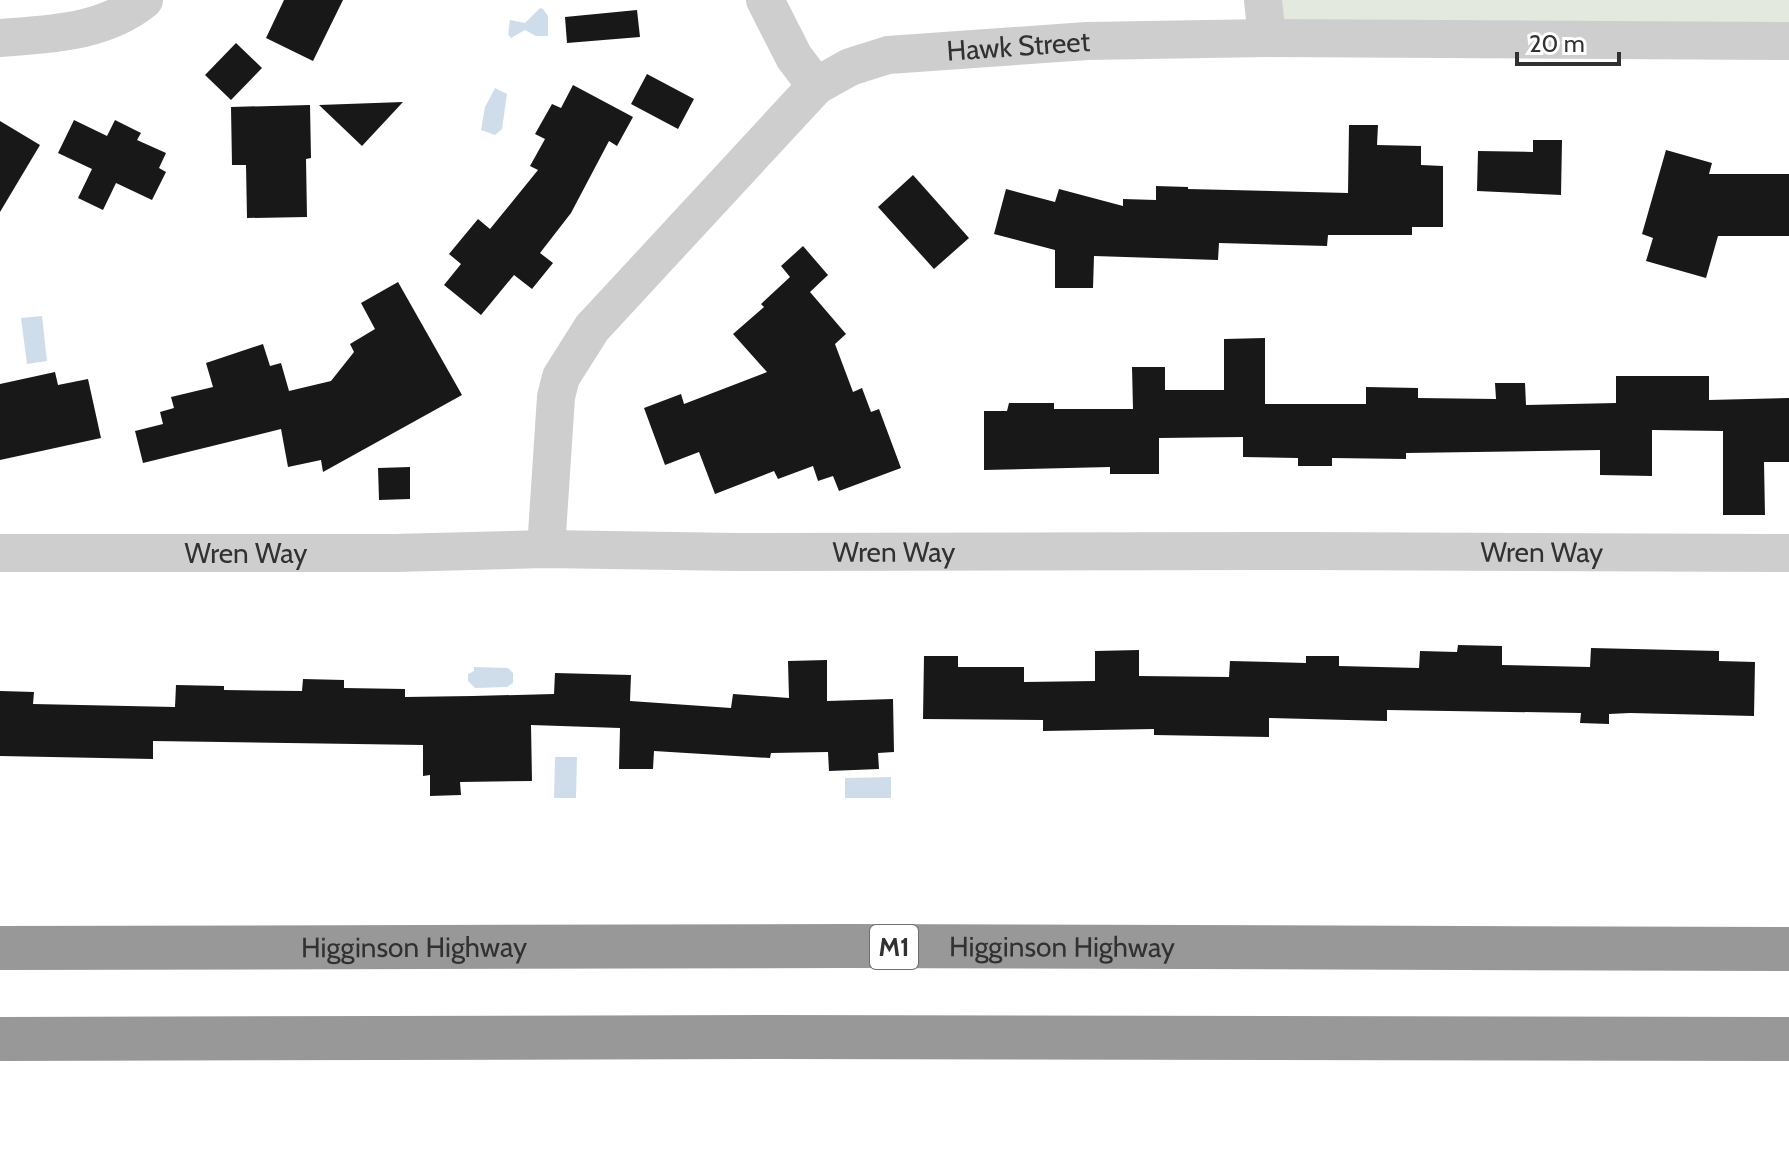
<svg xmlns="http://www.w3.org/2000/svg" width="1789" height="1175" font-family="Cabin,sans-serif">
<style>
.green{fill:#e3e9de}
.water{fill:#cfddea}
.building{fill:#181818}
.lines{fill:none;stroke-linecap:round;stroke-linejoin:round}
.street{stroke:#cecece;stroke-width:38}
.highway{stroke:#989898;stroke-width:44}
.labels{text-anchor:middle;stroke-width:8;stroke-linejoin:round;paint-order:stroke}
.shield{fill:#fff;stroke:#6f6f6f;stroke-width:2}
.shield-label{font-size:26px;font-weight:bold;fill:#313131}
.street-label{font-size:28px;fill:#313131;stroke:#fff}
</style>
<rect width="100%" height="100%" fill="#fff"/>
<!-- green -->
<polygon class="green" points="1269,0 1789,0 1789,30 1271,29"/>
<!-- water -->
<g class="water">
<polygon points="540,8 543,9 548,16 548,36 536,36 525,30 511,38 508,34 510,20 525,23"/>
<polygon points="495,88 507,94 502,129 495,135 481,130 485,107"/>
<polygon points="42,316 47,361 27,364 21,318"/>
<polygon points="474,667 508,668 513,673 513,683 507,687 475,688 468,681 468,674 474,671"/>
<polygon points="555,757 577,757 576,798 554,798"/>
<polygon points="891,777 891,798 845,798 845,778"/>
</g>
<!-- building -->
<g class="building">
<polygon points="284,0 343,0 313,61 266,38"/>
<polygon points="637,10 640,37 567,43 565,17"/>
<polygon points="236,43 262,68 231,100 205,75"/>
<polygon points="647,74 694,99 678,129 631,104"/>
<polygon points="573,85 633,117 617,146 609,141 571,213 540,253 553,263 532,289 514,275 481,315 444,285 461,264 449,254 478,219 490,229 538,170 530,166 545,139 535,134 552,104 561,108"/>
<polygon points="403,102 362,146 319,105"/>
<polygon points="310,105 311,158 306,159 307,217 247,218 246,165 232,165 231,107"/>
<polygon points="74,120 107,136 115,120 141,133 137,140 166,153 159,168 166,172 152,200 116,183 103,210 78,198 92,169 58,153"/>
<polygon points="0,121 40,145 0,212"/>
<polygon points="1349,125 1378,125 1377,145 1421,146 1421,165 1443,166 1443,227 1412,227 1412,235 1328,235 1327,246 1219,243 1218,260 1094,256 1093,288 1055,288 1055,250 994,234 1006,189 1055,202 1059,189 1123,206 1123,199 1156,200 1156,186 1188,187 1188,189 1348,193"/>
<polygon points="1533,140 1562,140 1561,195 1477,191 1478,151 1533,152"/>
<polygon points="1666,150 1712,163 1709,174 1789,174 1789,236 1718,236 1706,278 1646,261 1653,238 1642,234"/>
<polygon points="913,175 969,238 934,269 878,207"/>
<polygon points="803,246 828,275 810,292 846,334 835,344 853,392 862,388 871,412 879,409 901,468 839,491 833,476 818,481 813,466 778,479 774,471 715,494 699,452 665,465 644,408 681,394 684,404 767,372 733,334 764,307 761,304 790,277 781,266"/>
<polygon points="398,282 462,395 323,472 321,460 288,467 281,429 143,463 135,431 163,424 160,412 174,408 171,397 213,387 206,363 263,344 270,366 281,363 289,391 331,381 354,352 350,344 375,329 361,303"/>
<polygon points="1265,338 1265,404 1366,404 1366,387 1418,388 1418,398 1496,399 1495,383 1525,383 1526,405 1616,403 1616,376 1709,376 1709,400 1789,398 1789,462 1764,462 1765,515 1723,515 1723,431 1652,430 1652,476 1600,475 1600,450 1406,453 1406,459 1332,458 1332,466 1298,466 1298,458 1243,457 1243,437 1159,438 1159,474 1110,474 1110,467 984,470 984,411 1007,411 1009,403 1054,403 1054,409 1133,409 1132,367 1165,367 1165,390 1224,390 1224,339"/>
<polygon points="55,372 58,385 88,379 101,438 0,460 0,384"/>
<polygon points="410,467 410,499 379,500 378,468"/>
<polygon points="1458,645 1502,646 1502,665 1590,667 1591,648 1719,651 1719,661 1755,662 1754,716 1630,713 1609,714 1609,724 1580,723 1581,713 1387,710 1387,721 1269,718 1269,737 1154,735 1154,729 1043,731 1043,720 923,719 924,656 958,656 958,667 1024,667 1024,682 1095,681 1095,651 1139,650 1139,676 1229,677 1230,661 1306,663 1306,656 1339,656 1339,666 1419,668 1420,651 1457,652"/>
<polygon points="827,660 827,701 893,699 894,752 878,753 879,769 829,771 828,752 771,753 770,758 654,751 653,769 619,769 620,728 531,725 532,781 460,782 461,795 430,796 430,775 423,776 423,745 153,741 153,759 0,756 0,691 34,692 33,704 175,707 176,685 224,686 224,690 302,691 303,679 344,680 344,688 405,689 405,697 473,696 554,694 555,673 631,675 630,701 731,708 733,694 789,698 788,661"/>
</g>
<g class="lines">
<!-- street -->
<g class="street">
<polyline points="765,0 794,57 816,86"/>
<polyline points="1263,0 1267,38"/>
<path d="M0,38C50,34 103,33 144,0"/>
<path id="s1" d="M546,549L556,397L561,377L592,328L816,86L850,67L888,55L1087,41L1267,38L1789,41"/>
<path id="s2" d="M0,553H394L546,549L738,552L1304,551L1789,553"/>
</g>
<!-- highway -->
<g class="highway">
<path id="s3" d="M0,948L848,946L1789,949"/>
<polyline points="0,1039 771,1037 1789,1039"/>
</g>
</g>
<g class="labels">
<!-- shield labels -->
<rect class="shield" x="870" y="925" width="48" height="44" rx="6"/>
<g class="shield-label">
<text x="894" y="956">M1</text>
</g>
<!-- street labels -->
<g class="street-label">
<text dy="10" stroke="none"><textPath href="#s1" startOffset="770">Hawk Street</textPath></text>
<text dy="10" stroke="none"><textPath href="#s2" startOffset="894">Wren Way</textPath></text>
<text dy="10" stroke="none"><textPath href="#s2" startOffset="1542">Wren Way</textPath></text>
<text dy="10" stroke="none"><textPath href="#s2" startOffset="246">Wren Way</textPath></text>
<text dy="10" stroke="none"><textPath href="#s3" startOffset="414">Higginson Highway</textPath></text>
<text dy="10" stroke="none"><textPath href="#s3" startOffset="1062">Higginson Highway</textPath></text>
</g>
</g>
<!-- scale -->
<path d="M1517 52v12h102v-12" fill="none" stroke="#313131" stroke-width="4"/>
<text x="1529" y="52" font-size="24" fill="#313131" stroke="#ffffff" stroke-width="6" paint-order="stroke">20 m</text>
</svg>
